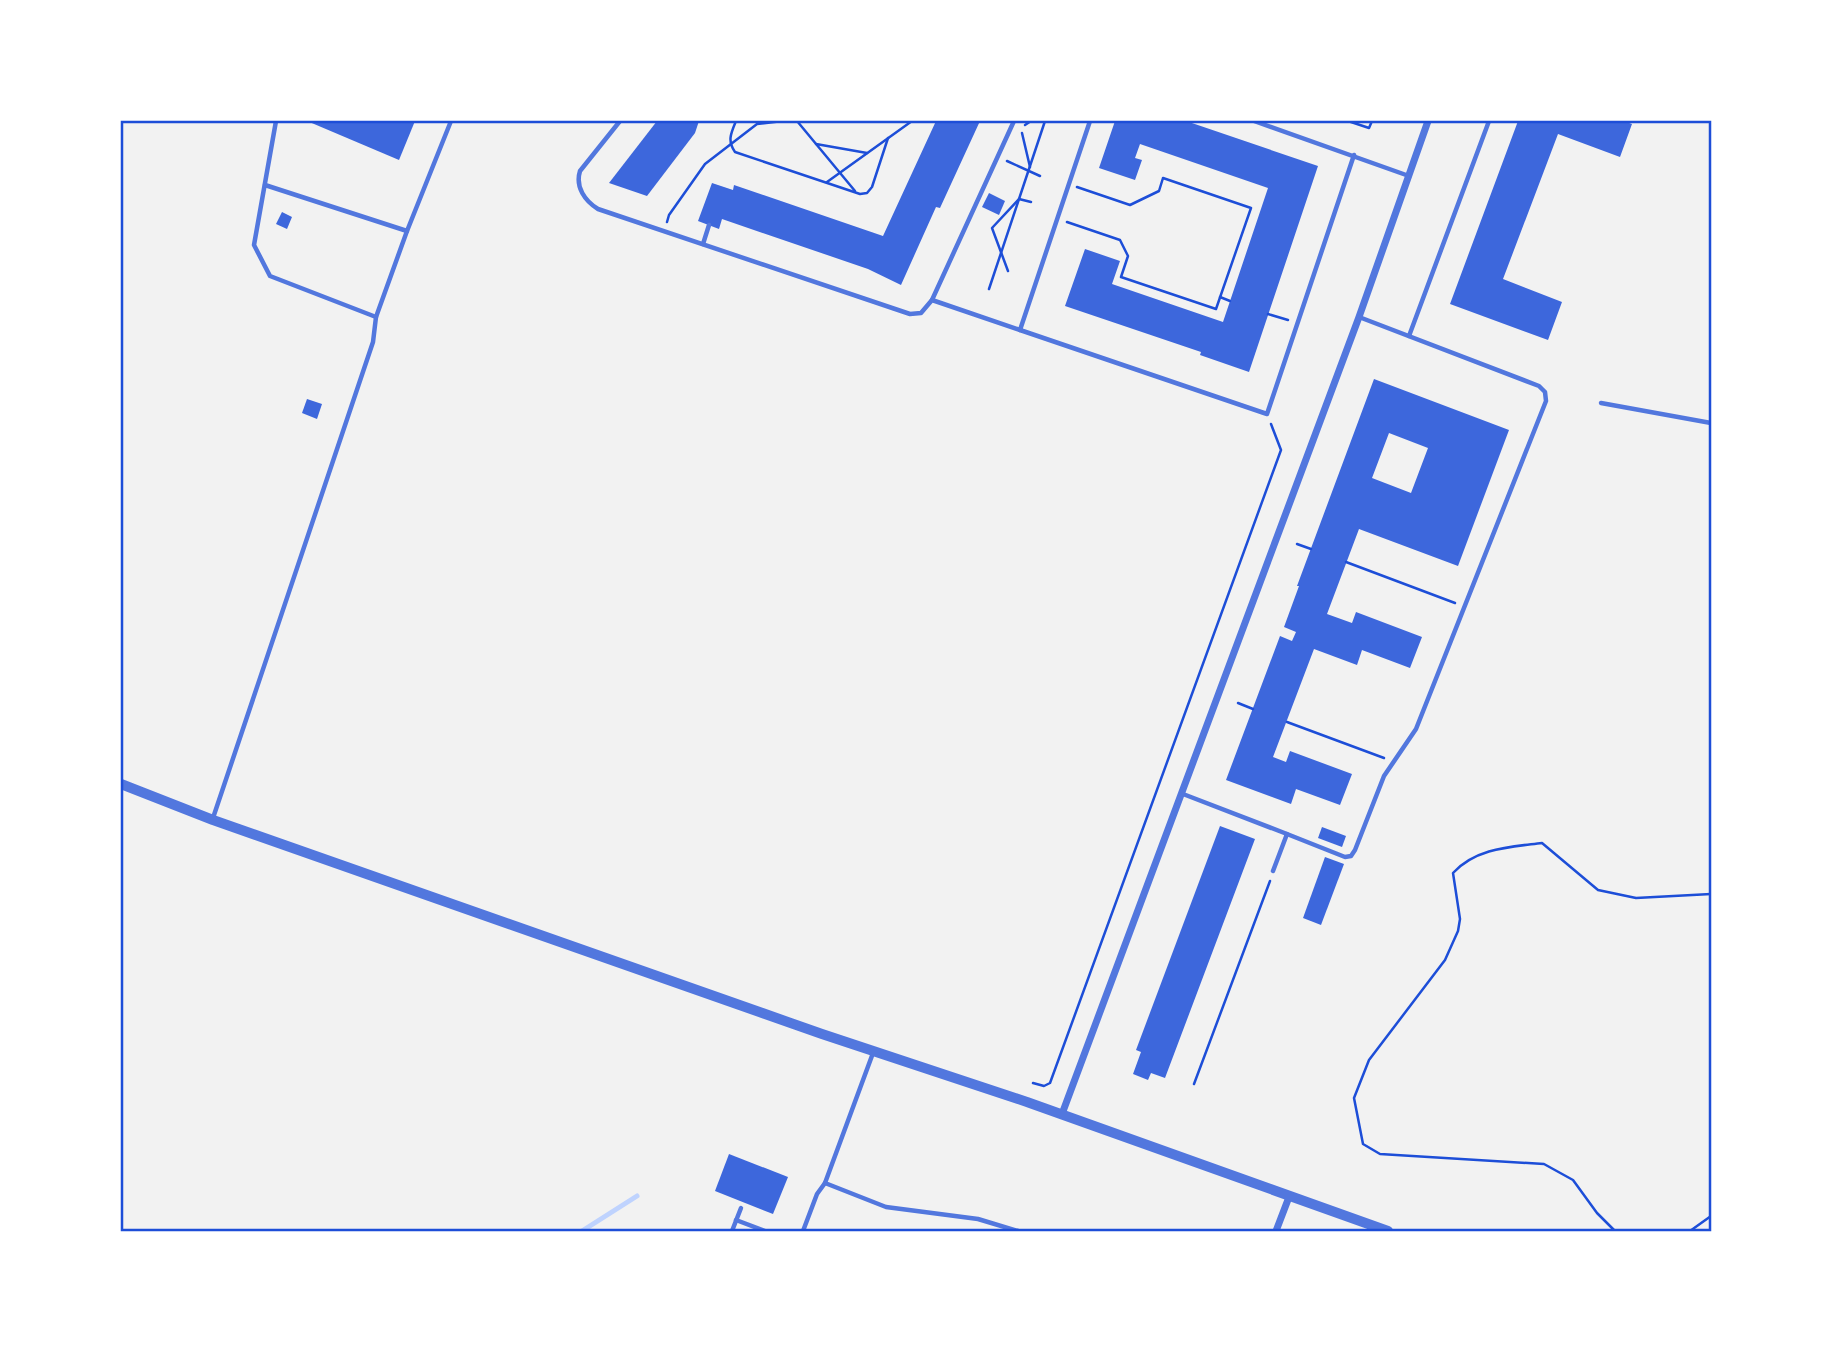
<svg xmlns="http://www.w3.org/2000/svg" width="1832" height="1352" font-family="Rubik,sans-serif">
<style>
.lines{fill:none;stroke-linecap:round;stroke-linejoin:round}
.stream{stroke:#bfd3fe;stroke-width:5}
.building{fill:#3d67dc;fill-rule:evenodd}
.path{stroke:#1d4ed8;stroke-width:2.5}
.service{stroke:#5277de;stroke-width:4.5}
.minor{stroke:#5277de;stroke-width:7}
.tertiary{stroke:#5277de;stroke-width:10}
.neatline{fill:none;stroke:#1d4ed8;stroke-width:2.5}
</style>
<rect width="100%" height="100%" fill="#f2f2f2"/>
<g class="lines">
<!-- stream -->
<polyline class="stream" points="582,1231 637,1196"/>
</g>
<!-- building -->
<g class="building">
<polygon points="307,121 415,121 399,160"/>
<polygon points="657,121 699,121 695,133 647,196 609,183"/>
<polygon points="936,121 980,121 940,208 936,207 901,285 868,269 722,219 719,229 698,221 712,183 733,190 734,185 883,236"/>
<polygon points="1115,121 1186,121 1318,166 1249,372 1200,355 1201,352 1065,306 1085,249 1120,261 1112,284 1223,322 1268,188 1140,144 1135,158 1142,160 1135,180 1099,168"/>
<polygon points="1518,121 1624,121 1632,124 1620,157 1558,134 1503,279 1562,302 1548,340 1450,304"/>
<polygon points="989,193 1005,201 999,215 982,207"/>
<polygon points="282,212 292,217 287,229 276,224"/>
<path d="M1374,379L1509,430L1458,566L1359,529L1327,614L1352,623L1356,612L1422,637L1410,668L1362,650L1357,665L1314,649L1273,757L1286,762L1290,751L1352,774L1340,805L1296,789L1291,804L1226,780L1280,636L1292,641L1296,632L1284,627L1299,586H1297ZM1389,433L1428,448L1411,493L1372,478Z"/>
<polygon points="307,399 322,404 317,419 302,413"/>
<polygon points="1220,826 1255,839 1165,1078 1151,1073 1148,1080 1133,1074 1141,1052 1136,1050"/>
<polygon points="1322,827 1346,836 1342,847 1318,838"/>
<polygon points="1325,857 1344,864 1321,925 1303,918"/>
<polygon points="729,1154 788,1177 773,1214 715,1191"/>
</g>
<g class="lines">
<!-- path -->
<g class="path">
<path d="M736,121C731,133 727,141 735,152L860,194L867,193L872,187L888,138"/>
<polyline points="797,121 855,191"/>
<polyline points="1348,121 1369,128 1372,121"/>
<polyline points="1025,125 1031,121"/>
<polyline points="1022,133 1030,167"/>
<polyline points="816,144 867,153"/>
<polyline points="1007,161 1040,176"/>
<polyline points="827,182 912,121"/>
<polyline points="667,222 669,215 705,164 757,124 783,121"/>
<polyline points="1067,222 1120,240 1128,256 1121,277 1216,309 1251,208 1163,178 1159,191 1130,205 1077,187"/>
<polyline points="1008,271 992,228 1019,199 1031,202"/>
<polyline points="989,289 1045,121"/>
<polyline points="1220,297 1230,301"/>
<polyline points="1268,314 1288,320"/>
<polyline points="1297,544 1311,549"/>
<polyline points="1346,562 1455,603"/>
<polyline points="1238,703 1253,709"/>
<polyline points="1287,722 1384,758"/>
<polyline points="1033,1083 1044,1086 1050,1083 1281,450 1271,424"/>
<polyline points="1194,1084 1270,881"/>
<path d="M1615,1231L1597,1213L1573,1180L1544,1164L1380,1154L1363,1144L1354,1098L1369,1060L1445,960L1458,931L1460,919L1453,873C1476,848 1510,847 1542,843L1598,890L1636,898L1711,894"/>
<polyline points="1690,1231 1711,1216"/>
</g>
<!-- service -->
<g class="service">
<polyline points="276,121 254,245 270,276 376,317"/>
<path d="M620,121L580,171C575,187 585,201 598,209L910,314L921,313L932,300L1020,330"/>
<polyline points="1090,121 1020,330 1267,414 1354,155"/>
<polyline points="1254,121 1409,176"/>
<polyline points="265,185 407,231"/>
<polyline points="703,244 709,225"/>
<polyline points="932,300 1014,121"/>
<polyline points="1409,336 1489,121"/>
<polyline points="1601,403 1711,423"/>
<polyline points="1183,794 1287,834 1273,871"/>
<polyline points="213,818 373,342 376,317 407,231 451,121"/>
<polyline points="1287,834 1345,857 1351,856 1355,850 1384,776 1416,729 1546,401 1545,392 1539,386 1359,317"/>
<polyline points="873,1053 825,1183 886,1207 978,1219 1018,1231"/>
<polyline points="736,1220 765,1231"/>
<polyline points="732,1231 741,1208"/>
<polyline points="803,1231 817,1194 825,1183"/>
</g>
<!-- minor -->
<g class="minor">
<polyline points="1062,1114 1359,317 1428,121"/>
<polyline points="1276,1231 1289,1197"/>
</g>
<!-- tertiary -->
<polyline class="tertiary" points="121,784 213,820 822,1034 1027,1102 1388,1231"/>
</g>
<!-- border -->
<rect width="1832" height="1352" fill="none" stroke="#ffffff" stroke-width="245"/>
<rect x="122" y="122" width="1588" height="1108" class="neatline"/>
</svg>
